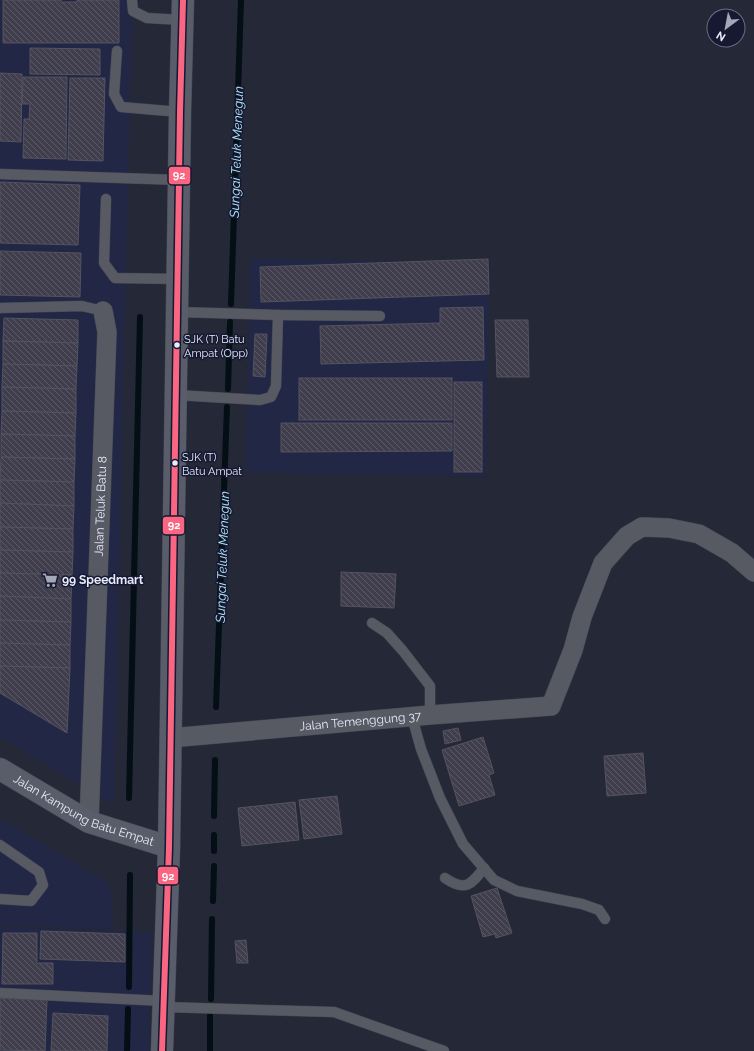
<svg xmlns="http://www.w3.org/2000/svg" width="754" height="1051" font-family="Raleway,sans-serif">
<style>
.built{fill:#222745}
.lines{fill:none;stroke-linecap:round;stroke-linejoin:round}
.stream{stroke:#030f15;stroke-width:6}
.building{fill:url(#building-back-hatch);stroke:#54535f}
.service-casing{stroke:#434552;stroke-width:11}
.minor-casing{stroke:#434552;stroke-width:20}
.secondary-casing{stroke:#434552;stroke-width:23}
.service{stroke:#575963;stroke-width:10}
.minor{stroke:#575963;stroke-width:19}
.secondary{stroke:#585d69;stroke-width:22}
.bus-1-casing{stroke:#151932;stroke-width:9}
.bus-1{stroke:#fa6682;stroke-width:6}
.bus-dot{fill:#e7ebfc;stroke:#151932;stroke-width:1.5}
.labels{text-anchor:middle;stroke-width:3;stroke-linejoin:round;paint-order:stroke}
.bus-label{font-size:11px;fill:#e7ebfc;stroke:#151932;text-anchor:start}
.street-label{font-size:12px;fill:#e7ebfc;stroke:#151932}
.poi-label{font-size:12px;font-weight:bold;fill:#e7ebfc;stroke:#151932;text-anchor:start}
.water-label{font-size:13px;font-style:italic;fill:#b3e8f8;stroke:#151932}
.line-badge{stroke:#151932;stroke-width:1.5}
.badge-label{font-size:11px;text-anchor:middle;font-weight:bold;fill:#fff}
</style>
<defs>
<pattern id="building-back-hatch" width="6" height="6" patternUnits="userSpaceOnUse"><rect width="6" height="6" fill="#403e4c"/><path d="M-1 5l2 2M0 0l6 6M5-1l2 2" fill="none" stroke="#5c5a67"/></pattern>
</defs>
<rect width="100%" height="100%" fill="#252836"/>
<!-- built -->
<g class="built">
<polygon points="0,0 132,0 114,805 0,737"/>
<polygon points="250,258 490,264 486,477 246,472"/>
<polygon points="0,818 110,884 113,929 0,925"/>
<polygon points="0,927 152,932 149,1051 0,1051"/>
</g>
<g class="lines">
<!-- stream -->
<g class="stream">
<polyline points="231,304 241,0"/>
<polyline points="228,389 230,322"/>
<polyline points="216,707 227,407"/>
<polyline points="129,798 140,317"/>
<polyline points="214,816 215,760"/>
<polyline points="214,851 214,835"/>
<polyline points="213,901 214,866"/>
<polyline points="129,987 130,875"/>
<polyline points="211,999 212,919"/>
<polyline points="127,1051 128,1009"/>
<polyline points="210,1051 210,1016"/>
</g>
</g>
<!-- building -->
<g class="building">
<polygon points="3,0 61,0 61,2 77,2 77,0 119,0 119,43 3,43"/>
<polygon points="30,48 100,49 100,75 30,74"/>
<polygon points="0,73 22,74 21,142 0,141"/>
<polygon points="23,77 67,77 66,159 23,158 24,119 29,119 30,104 22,104"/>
<polygon points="70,78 105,78 103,161 68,160"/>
<polygon points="0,182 80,185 78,245 0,243"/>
<polygon points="0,251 81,253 80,297 0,295"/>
<polygon points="488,259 489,294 261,302 260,267"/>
<polygon points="483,307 484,360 321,364 320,326 440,323 440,308"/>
<polygon points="4,318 78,320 78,343 3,341"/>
<polygon points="495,320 528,320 529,377 497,377"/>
<polygon points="255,334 267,334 265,377 253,376"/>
<polygon points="3,341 78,343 77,366 3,364"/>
<polygon points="3,364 77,366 76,389 2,387"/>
<rect x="299" y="378" width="153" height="42"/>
<rect x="454" y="382" width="28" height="90"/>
<polygon points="2,387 76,389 76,413 2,411"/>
<polygon points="2,411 76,413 75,436 1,434"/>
<polygon points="281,423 452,423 452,451 281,452"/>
<polygon points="1,434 75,436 75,459 1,457"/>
<polygon points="1,457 75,459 74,482 0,480"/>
<polygon points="0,480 74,482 74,506 0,503"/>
<polygon points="0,503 74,506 73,529 0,527"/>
<polygon points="0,527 73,529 73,552 0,550"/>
<polygon points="0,550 73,552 72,575 0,573"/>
<polygon points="341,572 396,574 394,608 341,606"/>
<polygon points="0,573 72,575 71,599 0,596"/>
<polygon points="0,596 71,599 71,622 0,620"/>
<polygon points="0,620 71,622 70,645 0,643"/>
<polygon points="0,643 70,645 70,668 0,666"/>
<polygon points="0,666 70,668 67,733 0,693"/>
<polygon points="458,728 461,740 445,744 443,731"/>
<polygon points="483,737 494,773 489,775 495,795 459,806 442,750"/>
<polygon points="643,753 646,793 607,796 604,756"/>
<polygon points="337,796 342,834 304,839 299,800"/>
<polygon points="295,802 299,840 242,846 238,808"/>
<polygon points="497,888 512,933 496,938 495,934 483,937 471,896"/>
<polygon points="41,931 125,934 125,962 40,959"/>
<polygon points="3,933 37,933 37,963 53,963 53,984 2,984"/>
<polygon points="246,940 248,963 237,963 235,941"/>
<polygon points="0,998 47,1000 45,1051 0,1050"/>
<polygon points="53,1013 108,1016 107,1051 51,1051"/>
</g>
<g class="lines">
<!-- service casing -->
<g class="service-casing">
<g id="service">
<polyline points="132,0 133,11 147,18 182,20"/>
<polyline points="117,51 114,94 121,107 180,112"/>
<polyline points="0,174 180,180"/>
<polyline points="106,199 104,263 115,278 178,279"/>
<polyline points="0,308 82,306 103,311"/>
<polyline points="177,312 278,315 380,316"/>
<polyline points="176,395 260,400 271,397 276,386 278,315"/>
<polyline points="372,623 387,633 403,651 430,686 430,715"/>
<polyline points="412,717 421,749 440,798 463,844 494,880 517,891 582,904 599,910 605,919"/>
<polyline points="0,845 39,872 43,885 31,901 0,899"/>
<path d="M445,878C465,892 471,885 484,868"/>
<polyline points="0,993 164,1001"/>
<polyline points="164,1007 334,1012 444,1051"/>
</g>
</g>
<!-- minor casing -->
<g class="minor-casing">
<g id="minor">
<path id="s1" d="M170,738L430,715L551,706L573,650L582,617L603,563L627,536L642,527L669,528L699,534L732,553L754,572"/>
<path id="s2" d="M89,822L107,332L103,311"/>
</g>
</g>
<!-- secondary casing -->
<g class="secondary-casing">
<g id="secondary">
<path id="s3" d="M0,769L89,822L169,847"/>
<polyline points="162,1051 169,847 180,112 183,0"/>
</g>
</g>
<!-- service -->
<use href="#service" class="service"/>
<!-- minor -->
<use href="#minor" class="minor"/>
<!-- secondary -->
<use href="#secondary" class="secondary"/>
<!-- bus-1 casing -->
<g class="bus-1-casing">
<polyline id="bus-1" points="162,1051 169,847 180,112 183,0"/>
</g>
<!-- bus-1 -->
<use href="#bus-1" class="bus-1"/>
</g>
<!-- icons -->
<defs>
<g id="supermarket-bare" transform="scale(1.2)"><path d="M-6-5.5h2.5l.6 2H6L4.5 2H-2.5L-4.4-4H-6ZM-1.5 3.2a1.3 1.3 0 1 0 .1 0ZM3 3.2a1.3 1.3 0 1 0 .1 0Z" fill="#a3a7b7" stroke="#151932" stroke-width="2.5" paint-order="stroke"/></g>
</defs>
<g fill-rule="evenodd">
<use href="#supermarket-bare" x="50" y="580"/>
</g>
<!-- markers -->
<g class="bus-dot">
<circle cx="177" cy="345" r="3.5"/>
<circle cx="175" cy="463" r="3.5"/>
</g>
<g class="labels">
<!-- bus labels -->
<g class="bus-label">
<text x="184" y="343">SJK (T) Batu<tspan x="184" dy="14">Ampat (Opp)</tspan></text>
<text x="182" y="461">SJK (T)<tspan x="182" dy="14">Batu Ampat</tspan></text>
</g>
<!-- street labels -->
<g class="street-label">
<text dy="4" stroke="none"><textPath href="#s2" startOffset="316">Jalan Teluk Batu 8</textPath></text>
<text dy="4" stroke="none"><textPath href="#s1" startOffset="191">Jalan Temenggung 37</textPath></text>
<text dy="4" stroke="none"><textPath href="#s3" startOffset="94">Jalan Kampung Batu Empat</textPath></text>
</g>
<!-- poi labels -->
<g class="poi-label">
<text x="62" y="584">99 Speedmart</text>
</g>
<!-- water labels -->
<g class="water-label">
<text transform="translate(236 152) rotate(-88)" y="5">Sungai Teluk Menegun</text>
<text transform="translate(222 557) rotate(-88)" y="5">Sungai Teluk Menegun</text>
</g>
</g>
<g class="line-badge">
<rect x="168" y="166" width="23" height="19" rx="4" fill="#fa6682"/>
<rect x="162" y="516" width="23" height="19" rx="4" fill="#fa6682"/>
<rect x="157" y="866" width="22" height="19" rx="4" fill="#fa6682"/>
</g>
<g class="badge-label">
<text x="179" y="179">92</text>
<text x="174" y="529">92</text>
<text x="168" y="880">92</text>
</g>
<!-- north arrow -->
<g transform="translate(726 28) rotate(212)"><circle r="19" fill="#151932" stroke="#696d83"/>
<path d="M0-3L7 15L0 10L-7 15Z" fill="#a3a7b7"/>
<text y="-6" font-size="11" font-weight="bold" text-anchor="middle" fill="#e7ebfc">N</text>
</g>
</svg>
